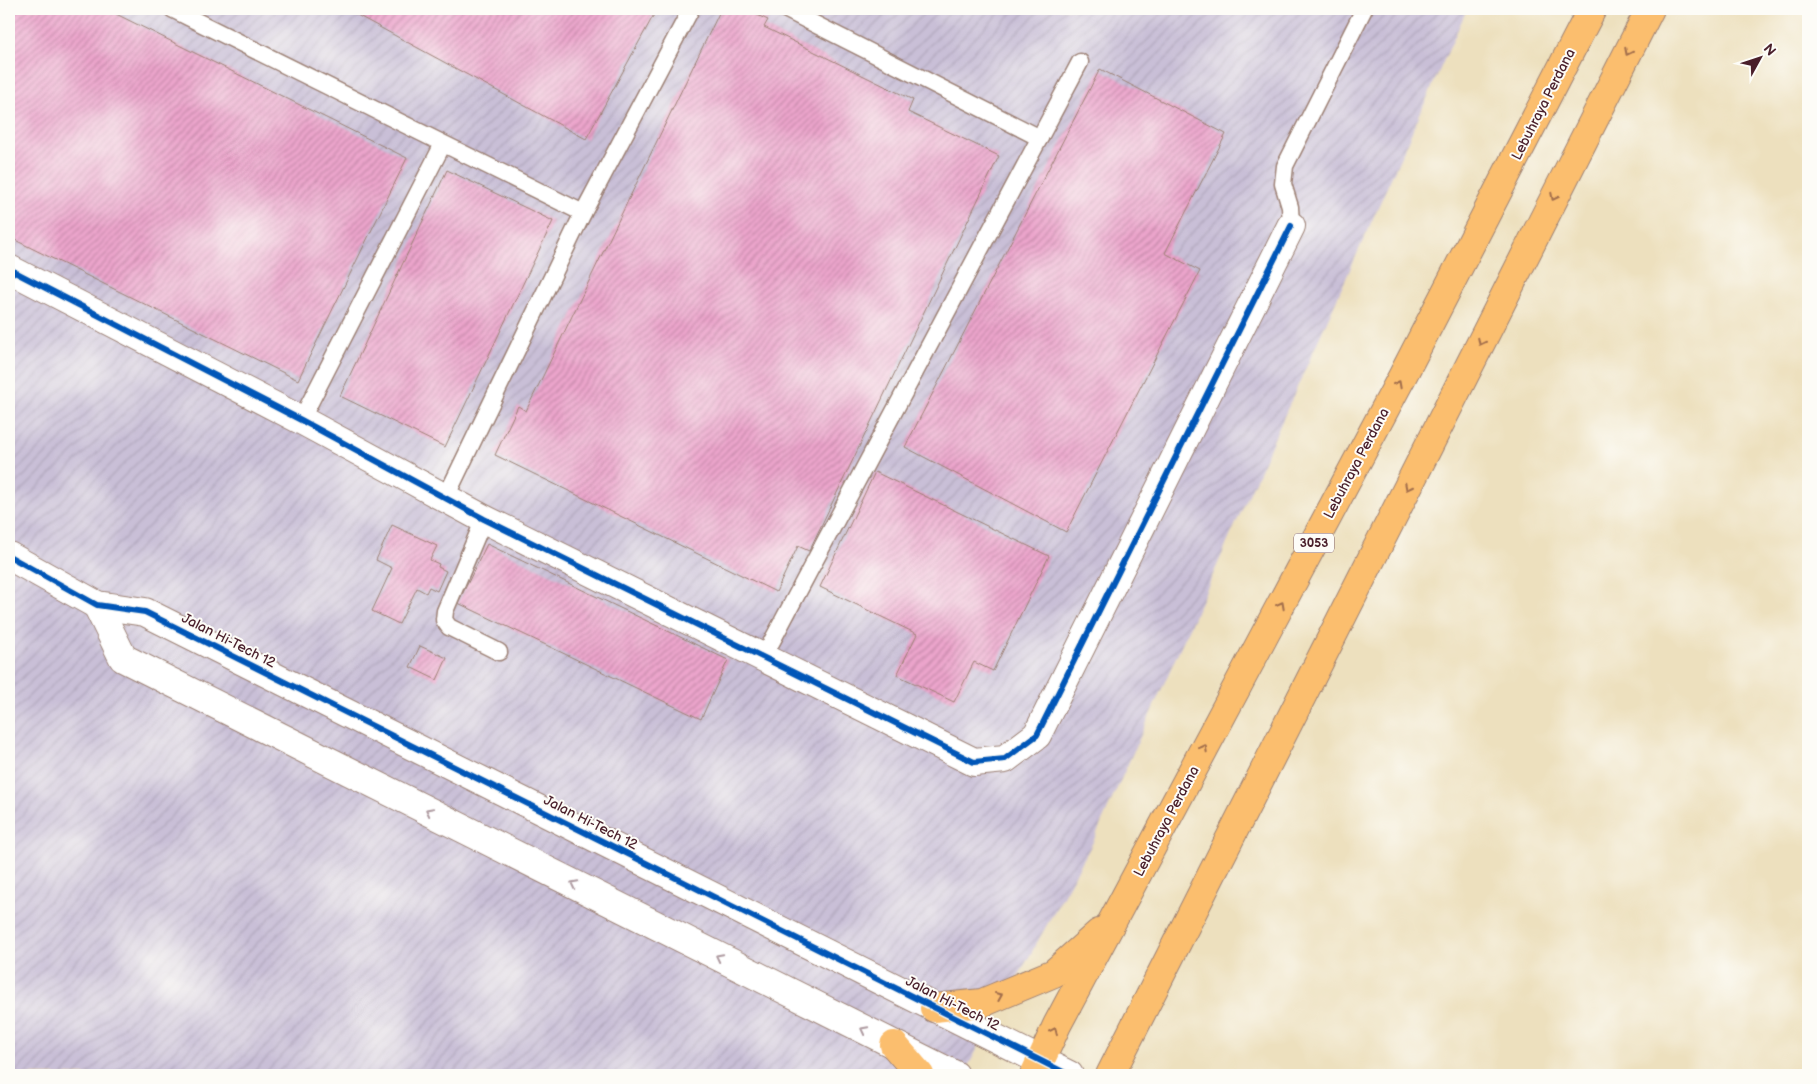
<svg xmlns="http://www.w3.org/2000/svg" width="1817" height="1084" font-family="'Balsamiq Sans',sans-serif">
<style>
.industrial{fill:url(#industrial-furrows)}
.building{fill:url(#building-hatch)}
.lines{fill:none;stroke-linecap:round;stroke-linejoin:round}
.service-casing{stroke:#9c8074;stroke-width:19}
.minor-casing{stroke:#9c8074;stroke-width:30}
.primary-casing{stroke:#9c8074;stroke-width:30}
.service{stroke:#fff;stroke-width:16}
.minor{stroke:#fff;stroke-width:28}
.primary{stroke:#fbbe6e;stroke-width:28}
.cycleway-casing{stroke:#fdfcf7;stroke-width:9}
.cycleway{stroke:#0057b8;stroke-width:6}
.oneway{stroke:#a26e4c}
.oneway2{stroke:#ae9aa0}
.labels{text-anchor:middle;stroke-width:4;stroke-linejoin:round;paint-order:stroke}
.shield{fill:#fdfcf7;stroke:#806168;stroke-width:1}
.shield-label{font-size:12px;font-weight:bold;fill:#4a1f2b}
.street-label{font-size:14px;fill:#4a1f2b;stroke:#fdfcf7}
</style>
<defs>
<pattern id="industrial-furrows" width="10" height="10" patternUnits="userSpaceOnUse" patternTransform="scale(1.25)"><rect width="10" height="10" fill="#c9bfd7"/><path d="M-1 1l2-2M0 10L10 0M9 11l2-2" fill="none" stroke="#aea4b9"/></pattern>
<pattern id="building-hatch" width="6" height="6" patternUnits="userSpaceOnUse" patternTransform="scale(1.25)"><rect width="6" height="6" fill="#eca5cc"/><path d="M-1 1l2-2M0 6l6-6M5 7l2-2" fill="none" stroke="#c186a6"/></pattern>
</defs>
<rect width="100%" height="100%" fill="#fdfcf7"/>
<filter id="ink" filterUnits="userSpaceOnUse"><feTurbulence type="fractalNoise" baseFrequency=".02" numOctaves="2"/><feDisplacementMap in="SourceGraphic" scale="10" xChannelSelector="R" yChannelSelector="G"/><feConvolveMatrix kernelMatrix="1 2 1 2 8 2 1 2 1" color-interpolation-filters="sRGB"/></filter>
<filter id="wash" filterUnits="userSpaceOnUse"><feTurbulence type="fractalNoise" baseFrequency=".0096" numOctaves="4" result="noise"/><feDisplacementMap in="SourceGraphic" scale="20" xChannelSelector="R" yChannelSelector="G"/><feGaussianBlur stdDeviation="1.12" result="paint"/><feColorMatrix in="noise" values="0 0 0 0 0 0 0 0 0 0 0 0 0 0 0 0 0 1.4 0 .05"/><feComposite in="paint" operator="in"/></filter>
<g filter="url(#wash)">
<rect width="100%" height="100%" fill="#ede0be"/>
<!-- industrial -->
<polygon class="industrial" points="9,9 1467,9 1092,844 963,1075 9,1075"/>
<g id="blocks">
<!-- building -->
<g class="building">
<polygon points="9,9 106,9 407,158 298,380 9,237"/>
<polygon points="346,9 657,9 586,139"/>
<polygon points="721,9 744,9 768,20 764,27 913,100 908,112 999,156 809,551 798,546 776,592 495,455 518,406 526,411"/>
<polygon points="1100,69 1226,134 1165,253 1200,271 1066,532 905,447"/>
<polygon points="447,170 553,221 445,447 340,396"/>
<polygon points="875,472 1049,556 993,671 974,662 954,702 897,675 917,634 820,587"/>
<polygon points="392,525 437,546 430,560 439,564 438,567 446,571 437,591 429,587 426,593 417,588 399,624 372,611 392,568 376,560"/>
<polygon points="487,544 728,660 701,719 458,603"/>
<polygon points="420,646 447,658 437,680 410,667"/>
</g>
</g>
</g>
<g filter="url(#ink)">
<use href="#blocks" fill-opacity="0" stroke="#9c8074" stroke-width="1"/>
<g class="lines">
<!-- service casing -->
<g class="service-casing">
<g id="service">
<polyline points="172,9 583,213"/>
<polyline points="785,9 1040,138"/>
<polyline points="1291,226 1290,207 1283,184 1285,166 1364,9"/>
<polyline points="301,420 443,144"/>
<polyline points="445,499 583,213 691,9"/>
<polyline points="484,519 445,611 444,620 449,627 499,652"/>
<polyline points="763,658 1080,62"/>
</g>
</g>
<!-- minor casing -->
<g class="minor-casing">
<g id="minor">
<polyline points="9,269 301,420 484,519 974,762 1005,759 1037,735 1291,226"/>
<polyline points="9,556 97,605 145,612 1069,1075"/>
<polyline points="97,605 123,658 955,1075"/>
</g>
</g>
<!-- primary casing -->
<g class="primary-casing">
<g id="primary">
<polyline points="934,1008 982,1003 1054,973 1099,933"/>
<polyline points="894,1045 920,1075"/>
<polyline points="1034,1075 1057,1025 1402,377 1592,9"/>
<polyline points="1110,1075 1650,9"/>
</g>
</g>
<!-- service -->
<use href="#service" class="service"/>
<!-- minor -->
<use href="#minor" class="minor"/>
<!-- primary -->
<use href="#primary" class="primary"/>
<!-- cycleway casing -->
<g class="cycleway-casing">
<g id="cycleway">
<polyline points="9,269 301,420 484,519 974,762 1005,759 1037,735 1291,226"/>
<polyline points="9,556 97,605 145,612 1069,1075"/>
</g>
</g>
<!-- cycleway -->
<use href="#cycleway" class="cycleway"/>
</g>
<!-- one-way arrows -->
<defs><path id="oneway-chevron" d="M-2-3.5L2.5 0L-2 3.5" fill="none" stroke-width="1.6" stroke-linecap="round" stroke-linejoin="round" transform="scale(1.25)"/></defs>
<g class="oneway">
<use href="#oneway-chevron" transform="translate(1628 52) rotate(117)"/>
<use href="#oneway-chevron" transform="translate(1554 197) rotate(117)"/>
<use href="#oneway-chevron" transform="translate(1481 342) rotate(117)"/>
<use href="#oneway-chevron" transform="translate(1398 384) rotate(-62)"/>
<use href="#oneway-chevron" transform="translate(1408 487) rotate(117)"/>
<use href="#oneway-chevron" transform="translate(1281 605) rotate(-62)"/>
<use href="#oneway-chevron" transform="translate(1204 748) rotate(-62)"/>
<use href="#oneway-chevron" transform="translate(999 996) rotate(-23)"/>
<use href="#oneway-chevron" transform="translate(1054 1031) rotate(-65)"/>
</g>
<g class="oneway2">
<use href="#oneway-chevron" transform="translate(429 811) rotate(-153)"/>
<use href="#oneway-chevron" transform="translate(574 884) rotate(-153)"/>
<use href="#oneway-chevron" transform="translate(719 957) rotate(-153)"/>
<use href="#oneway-chevron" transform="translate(864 1030) rotate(-153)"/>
</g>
</g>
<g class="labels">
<!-- shield labels -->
<rect class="shield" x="1294" y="533.5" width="40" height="19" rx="4"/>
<g class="shield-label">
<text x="1314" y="547">3053</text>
</g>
<!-- street labels -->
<g class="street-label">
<text transform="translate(1543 104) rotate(-63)" y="5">Lebuhraya Perdana</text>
<text transform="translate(1356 463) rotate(-62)" y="5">Lebuhraya Perdana</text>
<text transform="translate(229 640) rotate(27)" y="5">Jalan Hi-Tech 12</text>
<text transform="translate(1166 821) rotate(-62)" y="5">Lebuhraya Perdana</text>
<text transform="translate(591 822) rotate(27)" y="5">Jalan Hi-Tech 12</text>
<text transform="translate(953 1003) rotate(27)" y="5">Jalan Hi-Tech 12</text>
</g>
</g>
<!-- margin -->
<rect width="1817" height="1084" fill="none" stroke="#fdfcf7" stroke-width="30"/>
<!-- north arrow -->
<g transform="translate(1760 58) rotate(50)" stroke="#fdfcf7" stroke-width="4" paint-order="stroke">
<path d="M0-4L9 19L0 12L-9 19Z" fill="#4a1f2b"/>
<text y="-8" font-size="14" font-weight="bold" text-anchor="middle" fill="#4a1f2b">N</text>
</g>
</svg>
